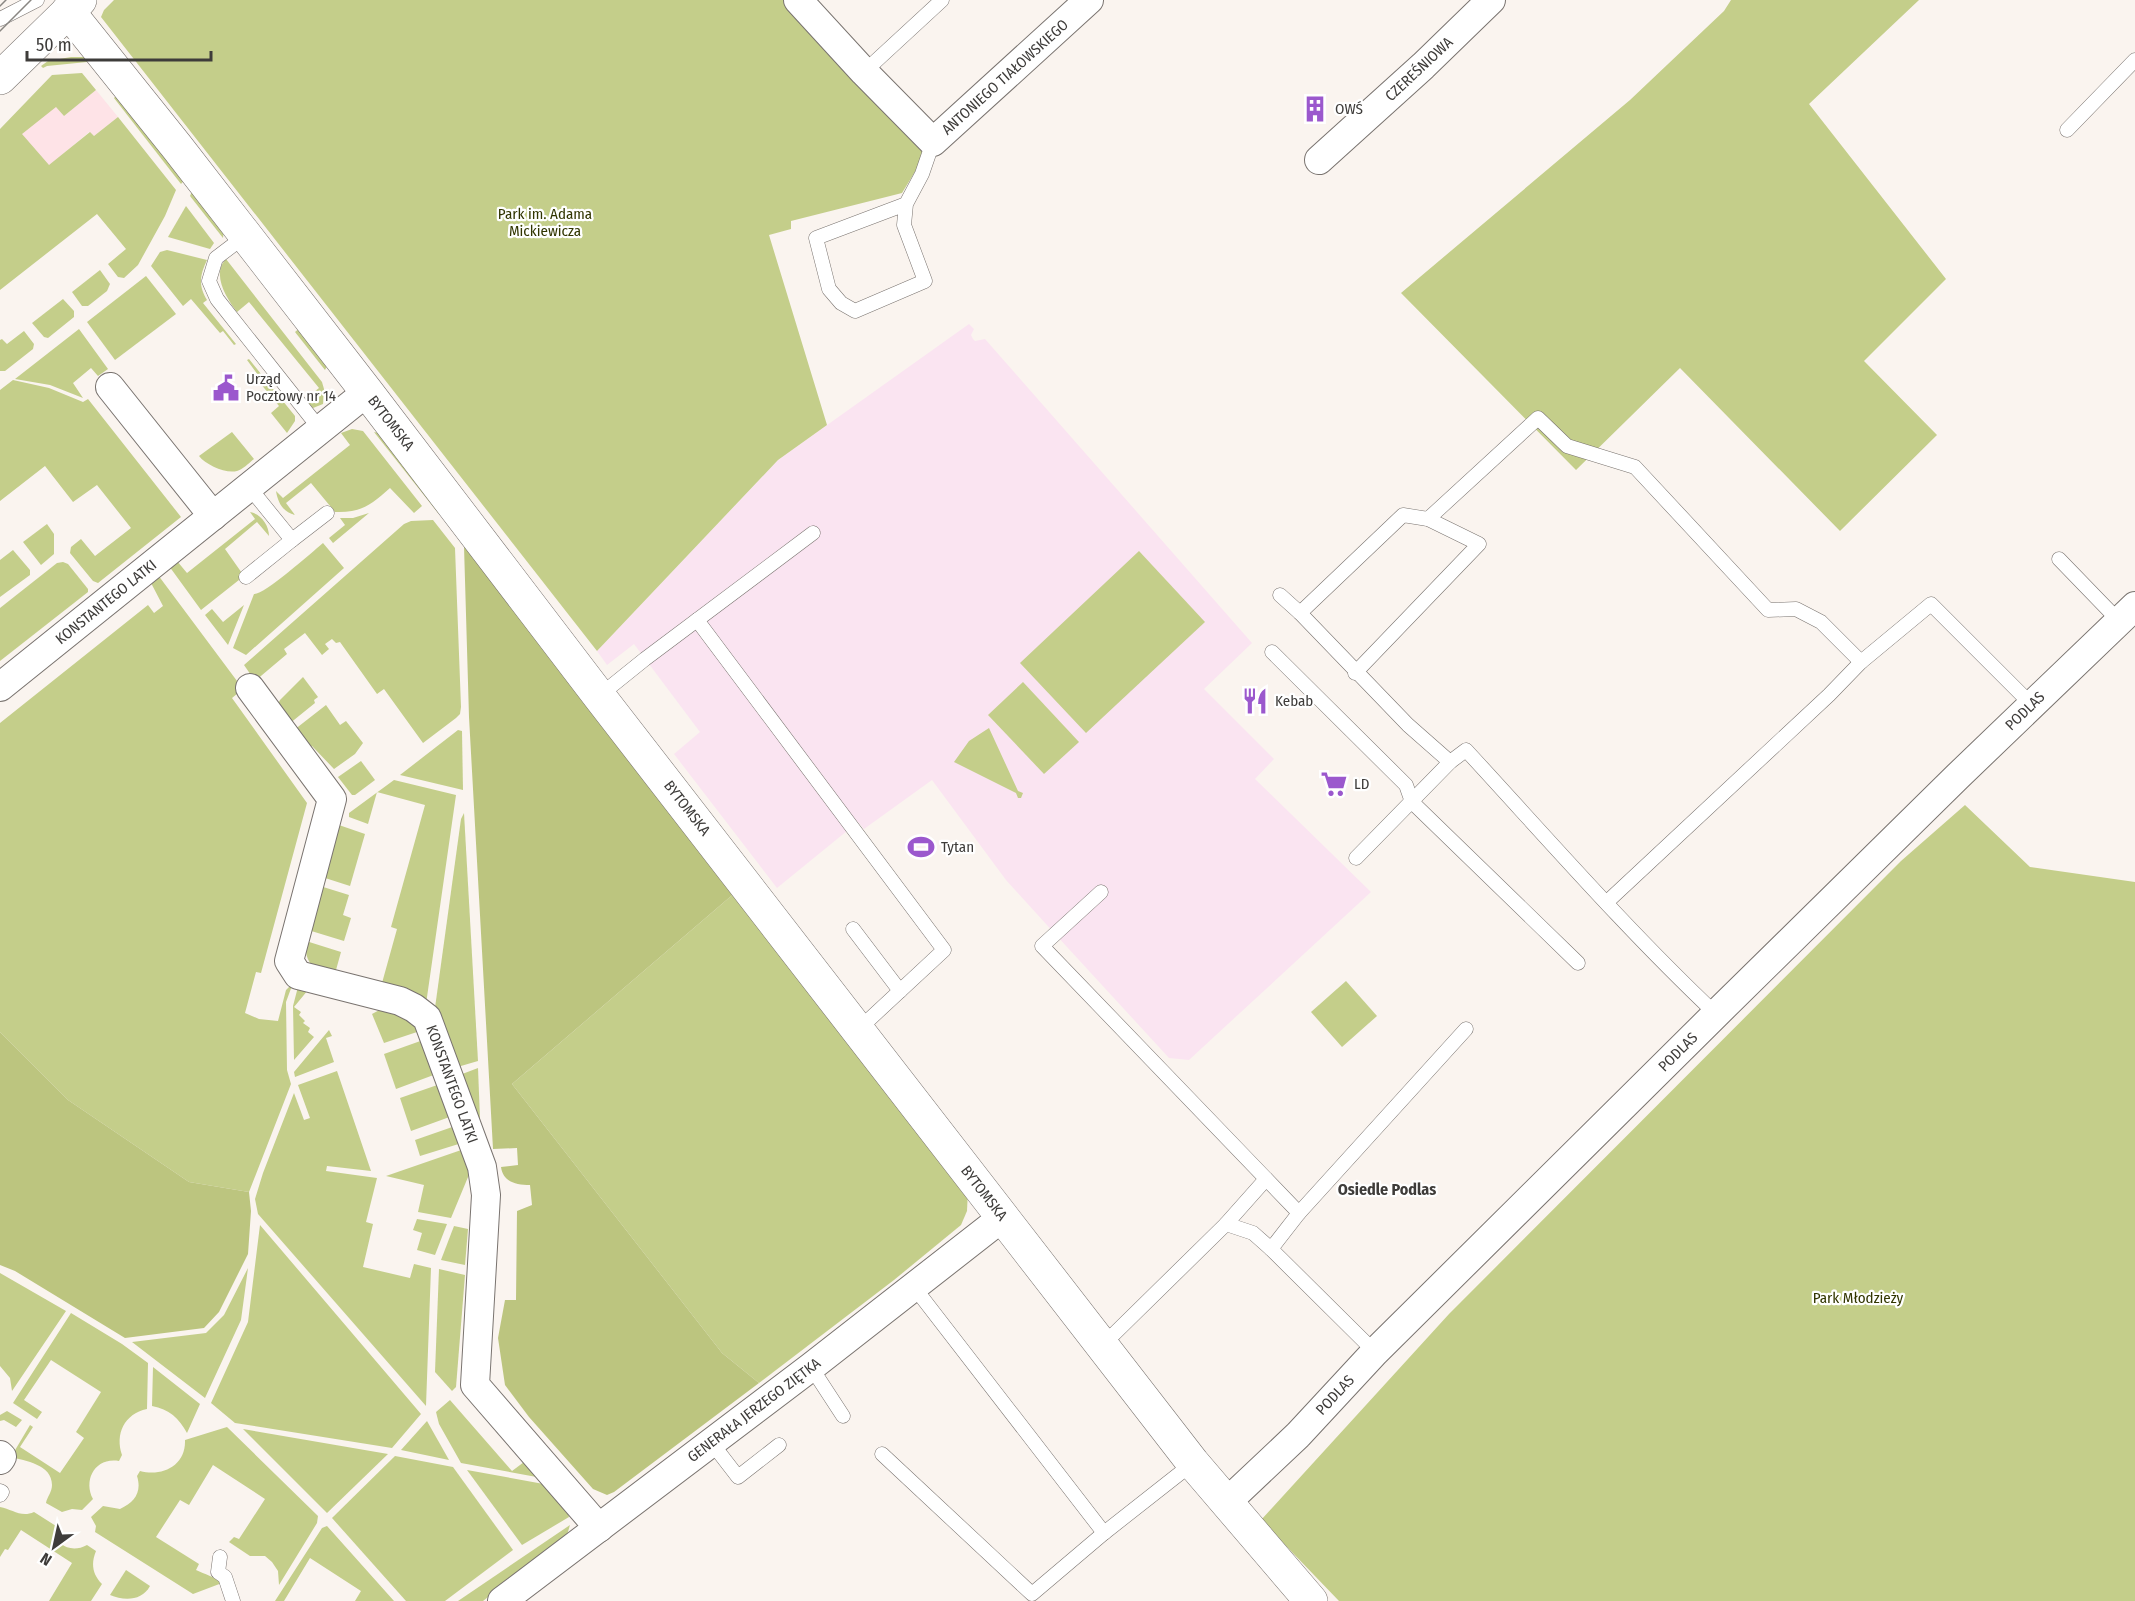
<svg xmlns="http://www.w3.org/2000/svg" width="2135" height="1601" font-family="'Fira Sans Condensed',sans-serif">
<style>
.commercial{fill:#fee3e7}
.education{fill:#fae4f1}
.green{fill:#c4ce8a}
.forest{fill:#bcc57f}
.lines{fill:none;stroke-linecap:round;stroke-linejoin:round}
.lane-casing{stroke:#79736f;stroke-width:15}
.street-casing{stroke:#79736f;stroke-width:30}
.secondary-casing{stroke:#79736f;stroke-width:34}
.lane{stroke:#fff;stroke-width:14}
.street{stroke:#fff;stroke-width:28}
.secondary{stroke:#fff;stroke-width:33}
.tram{stroke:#898682;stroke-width:1.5}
.labels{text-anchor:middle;stroke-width:4.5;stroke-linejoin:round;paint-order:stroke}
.street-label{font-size:15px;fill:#3e3c3a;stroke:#fff}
.poi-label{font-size:15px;fill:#3e3c3a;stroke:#fff;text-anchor:start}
.park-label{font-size:15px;fill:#313500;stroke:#fff}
.neighbourhood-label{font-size:16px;font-weight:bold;fill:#3e3c3a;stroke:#fff}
</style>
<rect width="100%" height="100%" fill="#faf4ef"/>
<!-- commercial -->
<polygon class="commercial" points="96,90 118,117 94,136 89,132 49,166 21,134 56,106 64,116"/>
<!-- education -->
<polygon class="education" points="969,324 974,329 971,335 973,339 975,341 985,339 1252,643 1204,689 1274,759 1255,779 1371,892 1189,1060 1169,1058 1056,935 1006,880 932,780 864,829 858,822 777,888 674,754 700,732 634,644 607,665 597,651 778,460"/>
<!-- green -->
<g class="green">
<polygon points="114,0 784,0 927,152 902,193 791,221 791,229 769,235 827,425 778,460 597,651 101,17 104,10"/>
<polygon points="1731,0 1919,0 1809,104 1946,279 1864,361 1937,435 1840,531 1680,368 1576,470 1401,293 1630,100 1724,11"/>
<polygon points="71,57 86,57 87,62 47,66 43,68 41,66 48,61"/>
<polygon points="82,73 96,90 64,116 56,107 22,134 49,165 90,132 94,136 118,117 176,190 165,216 138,265 124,278 118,277 108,264 126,249 97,214 0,290 0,129 52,75"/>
<polygon points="117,95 186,178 181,184 114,98"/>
<polygon points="194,187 224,228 223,238 190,196"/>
<polygon points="186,206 214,243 210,249 168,237"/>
<path d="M167,250L207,260C200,275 198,285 207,300L203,303L236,344L234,345L223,331L220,333L191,299L183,306L151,266L160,252Z"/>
<path d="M226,259L322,382L324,389L323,404L313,408L305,399L319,388L249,302L237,312C227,299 211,274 226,259Z"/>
<polygon points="100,270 110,284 107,291 88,306 82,306 72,292"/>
<polygon points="146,276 176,314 115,360 87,322"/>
<polygon points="63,299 74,311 74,317 48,338 44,337 32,323"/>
<polygon points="301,327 329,362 325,370 295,332"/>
<polygon points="79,329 108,369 98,376 91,368 73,383 83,398 50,385 15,379"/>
<polygon points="24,331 34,344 33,349 5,371 0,371 0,340 2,339 7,344"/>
<polygon points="249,359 295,416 295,421 287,433 271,413 279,406 255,377 258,375 247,360"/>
<polygon points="13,380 49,388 83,402 88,399 181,517 98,583 93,581 70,553 71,547 81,539 95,556 131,528 97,485 73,502 45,466 0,501 0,390"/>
<path d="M352,429L363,431L422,506L414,513L390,488C371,505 361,513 335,512L311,483L286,503L295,515C283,512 278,503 276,491L283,498L350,445L341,433Z"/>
<path d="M232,432L254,459C249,463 242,470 237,471C226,474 206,465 199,456Z"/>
<polygon points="374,432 383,434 441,513 438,513"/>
<path d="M250,512C261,514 269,525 269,536L257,522L225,549L244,576L201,610L169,566L177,561L187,573L255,519Z"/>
<polygon points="369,513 333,543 329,538 345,525 340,518 353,518"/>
<polygon points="433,520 455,548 461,707 460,714 456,718 423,743 384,689 377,694 340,642 336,643 332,639 325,644 329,649 322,655 305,633 284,649 287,654 255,681 244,665 404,524 411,521"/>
<polygon points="47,524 54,534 54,554 41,565 23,542"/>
<path d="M323,543L344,568L246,655L233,648L254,594C264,595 311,553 323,543Z"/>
<polygon points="13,550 30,570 30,575 0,597 0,560"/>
<polygon points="1139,551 1205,622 1086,733 1020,663"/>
<polygon points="63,562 68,564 88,589 88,592 0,661 0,608 57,563"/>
<polygon points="158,575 243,689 232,698 307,803 261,973 256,972 245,1013 259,1019 278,1021 286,990 293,983 286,1002 287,1070 291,1084 249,1192 189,1182 68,1100 0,1032 0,723 148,605 154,613 163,606 150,581"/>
<polygon points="244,605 228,645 205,615 212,609 223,622"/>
<polygon points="303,677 318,697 314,700 315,703 289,724 278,704 280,700"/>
<polygon points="1023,682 1079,742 1044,774 988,715"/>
<polygon points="326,705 340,725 346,721 363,743 355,754 334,769 312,746 309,749 294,730"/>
<polygon points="989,728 1018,791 1023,793 1021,798 1018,798 1016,793 954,762 969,741"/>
<polygon points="458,730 462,731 463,790 400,775"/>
<polygon points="361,761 375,780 355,795 352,795 338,777"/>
<path d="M394,780L456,795L426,1004L314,968C306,959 305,952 306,941L341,952L336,970L382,983L397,929L391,927L425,805L377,792L368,824L349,817V813Z"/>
<polygon points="1965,805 2030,867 2135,882 2135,1601 1339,1601 1261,1520 1449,1314 1901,861"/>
<polygon points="464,813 478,1061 454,1068 434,1015 461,819"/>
<polygon points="336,824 365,834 350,886 322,877"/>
<polygon points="320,886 349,895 343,915 351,918 344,941 308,930"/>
<polygon points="737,891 968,1189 967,1211 961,1225 894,1280 759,1383 722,1353 512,1084"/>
<polygon points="1346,981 1377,1016 1342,1047 1311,1012"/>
<polygon points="299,983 308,990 294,1007 301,1012 299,1015 305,1021 303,1023 310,1028 308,1032 314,1037 294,1060 293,1006"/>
<polygon points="385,1007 423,1030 384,1043 372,1014"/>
<polygon points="329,1030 332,1036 326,1038 334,1062 295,1077 294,1072"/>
<polygon points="426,1039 439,1073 396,1089 384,1054"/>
<polygon points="478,1068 480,1119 473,1121 457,1076"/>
<polygon points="337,1071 371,1171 327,1166 326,1171 377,1178 366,1222 373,1224 363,1267 410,1278 414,1264 431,1268 426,1406 258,1214 255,1199 263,1173 294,1093 304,1120 310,1118 298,1085"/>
<polygon points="443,1083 455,1115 411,1131 400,1098"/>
<polygon points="458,1125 465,1142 420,1156 415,1140"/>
<polygon points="467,1148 473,1165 451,1218 418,1212 424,1185 386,1176"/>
<polygon points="417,1219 447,1224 435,1255 417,1250 422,1233 413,1230"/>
<polygon points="260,1225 421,1414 392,1448 235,1423 211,1403 248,1322"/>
<polygon points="454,1226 468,1229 465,1265 441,1260"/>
<polygon points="248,1268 241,1320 205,1398 132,1342 206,1333 224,1315"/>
<polygon points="439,1269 465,1275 456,1387 452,1391 435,1372"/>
<polygon points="0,1273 66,1311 12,1391 10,1378 0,1366"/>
<path d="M71,1313L122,1344L148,1363L147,1409C124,1414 115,1434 122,1455L119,1461C95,1457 83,1480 93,1499L82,1510L72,1509L62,1512L46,1503C47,1497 52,1492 52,1485C52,1464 25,1461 11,1457L30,1425L33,1427L20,1447L60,1473L84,1438L76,1432L101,1392L51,1360L24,1400L42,1412L37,1419L13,1403Z"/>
<path d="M153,1367L200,1404L187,1433C179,1418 169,1409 152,1406Z"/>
<polygon points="450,1400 512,1471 524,1462 542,1478 461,1463 439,1424 436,1412"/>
<polygon points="7,1411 22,1420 16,1427 4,1420 0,1421 0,1415"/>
<polygon points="427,1421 449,1460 401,1450"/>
<path d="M227,1427L318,1516L317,1523L279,1585L278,1571L272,1562L265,1556H250L229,1542L234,1537L239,1539L265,1499L213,1465L189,1505L180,1500L156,1537L199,1564L196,1570C205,1574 214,1577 222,1583L193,1594L95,1532L96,1526L91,1517L103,1506L120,1509C135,1502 142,1492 137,1476L140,1471C162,1477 186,1466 185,1440Z"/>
<polygon points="243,1429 388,1454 327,1513"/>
<polygon points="395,1456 453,1467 513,1550 445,1601 406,1601 332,1518"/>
<polygon points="467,1470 549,1485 566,1505 569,1517 522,1545"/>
<path d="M0,1507C12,1509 21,1518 34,1512L56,1526C53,1545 71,1554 87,1545L96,1551C91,1563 92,1574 102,1584L91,1601H49L72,1563L21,1530L8,1550L5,1549L0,1557Z"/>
<polygon points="570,1525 567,1535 483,1601 458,1601"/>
<polygon points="327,1526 394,1601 355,1601 361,1591 310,1558 284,1601 275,1601 322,1528"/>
<path d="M126,1570L150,1586C142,1601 124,1601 110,1595Z"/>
</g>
<!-- forest -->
<g class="forest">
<path d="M464,546L737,891L512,1084L722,1353L759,1383L614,1492L607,1495L593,1489L529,1417L505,1385L498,1338L505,1300H516L517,1211L532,1205L530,1185C516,1185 503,1182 501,1167L518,1165L517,1148L493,1149L469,717Z"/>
<polygon points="0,1032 68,1100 189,1182 249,1192 251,1211 248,1254 219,1312 204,1328 125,1338 15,1271 0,1265"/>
</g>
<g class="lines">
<!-- lane casing -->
<g class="lane-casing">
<g id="lane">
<polyline points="0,19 37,0"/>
<polyline points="864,72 942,0"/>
<polyline points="2067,130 2135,60"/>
<polyline points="906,204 904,225 925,281 855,311 841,303 829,289 816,238 906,204 922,174 933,142"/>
<polyline points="245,236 216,258 209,281 217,299 320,429"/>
<polyline points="249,487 292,540 327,513"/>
<polyline points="1428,519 1538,418 1567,446 1635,467 1768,610 1796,609 1821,622 1861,662 1931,604 2031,704"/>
<polyline points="2059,559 2119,621"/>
<polyline points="246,577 292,540"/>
<polyline points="1280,595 1300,613 1408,725 1450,762"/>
<polyline points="1300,613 1403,515 1428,519 1479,544 1355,673"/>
<polyline points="697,620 944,950 859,1029"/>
<polyline points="1272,652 1406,785 1412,802 1578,963"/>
<polyline points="599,696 645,659 813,533"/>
<path d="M1356,858L1450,762L1466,750C1548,839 1628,931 1716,1014"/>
<polyline points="1101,892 1042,946 1299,1213"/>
<polyline points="1607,902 1829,695 1861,662"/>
<polyline points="853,929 900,991"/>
<polyline points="1226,1224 1266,1179"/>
<polyline points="914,1287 1104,1533"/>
<polyline points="1101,1344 1115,1333 1226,1224 1253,1233 1271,1249"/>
<polyline points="1375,1352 1271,1249 1299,1213 1466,1029"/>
<polyline points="811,1367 843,1416"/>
<polyline points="711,1442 738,1477 779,1445"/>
<polyline points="882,1454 1032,1594 1104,1533 1193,1463"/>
<polyline points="0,1491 2,1492 0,1495"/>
<polyline points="220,1557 218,1572 225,1577 233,1601"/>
</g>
</g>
<!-- street casing -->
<g class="street-casing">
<g id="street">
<polyline points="798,0 864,72 933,142 1089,0"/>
<polyline points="1319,160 1423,66 1491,0"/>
<polyline points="110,387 213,516"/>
<polyline points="0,687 367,392"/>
<polyline points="250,688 332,799 289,961 298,975 400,1001 414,1008 427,1018 482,1167 486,1195 475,1385 599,1528"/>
<polyline points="0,1455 2,1457 0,1460"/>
<polyline points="1227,1502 1298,1435 1375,1352 1716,1014 1958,776 2135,606"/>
<polyline points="502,1601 811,1367 1003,1217"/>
</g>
</g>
<!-- secondary casing -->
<g class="secondary-casing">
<g id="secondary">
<polyline points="68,11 177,147 367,392 599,696 1193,1463 1311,1601"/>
<polyline points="0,78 80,0"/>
</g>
</g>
<!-- lane -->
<use href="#lane" class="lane"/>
<!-- street -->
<use href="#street" class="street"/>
<!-- secondary -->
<use href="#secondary" class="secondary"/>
<!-- tram -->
<g class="tram">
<polyline points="0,6 6,0"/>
<polyline points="0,31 31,0"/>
</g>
</g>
<!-- icons -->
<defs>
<g id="building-bare" transform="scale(2.07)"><path d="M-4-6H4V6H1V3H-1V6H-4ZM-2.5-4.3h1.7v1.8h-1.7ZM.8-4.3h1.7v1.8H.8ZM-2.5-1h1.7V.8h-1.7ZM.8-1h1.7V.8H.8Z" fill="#9b58cd" stroke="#fff" stroke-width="2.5" paint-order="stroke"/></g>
<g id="civic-bare" transform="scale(2.07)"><path d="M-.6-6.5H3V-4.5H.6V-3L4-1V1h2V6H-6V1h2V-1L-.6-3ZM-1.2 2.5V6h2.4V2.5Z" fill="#9b58cd" stroke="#fff" stroke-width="2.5" paint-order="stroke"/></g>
<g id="restaurant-bare" transform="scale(2.07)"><path d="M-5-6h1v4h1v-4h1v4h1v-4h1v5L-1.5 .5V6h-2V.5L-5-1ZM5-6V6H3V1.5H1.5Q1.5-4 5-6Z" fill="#9b58cd" stroke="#fff" stroke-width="2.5" paint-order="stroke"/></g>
<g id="supermarket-bare" transform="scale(2.07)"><path d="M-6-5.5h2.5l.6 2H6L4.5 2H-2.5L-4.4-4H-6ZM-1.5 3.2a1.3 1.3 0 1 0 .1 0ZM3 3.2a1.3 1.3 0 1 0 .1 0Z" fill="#9b58cd" stroke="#fff" stroke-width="2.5" paint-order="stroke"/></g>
<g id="stadium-bare" transform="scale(2.07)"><path d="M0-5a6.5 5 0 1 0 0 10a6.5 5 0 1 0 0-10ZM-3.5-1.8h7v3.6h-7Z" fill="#9b58cd" stroke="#fff" stroke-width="2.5" paint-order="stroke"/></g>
</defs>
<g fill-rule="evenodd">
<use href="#building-bare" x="1315" y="109"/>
<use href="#civic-bare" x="226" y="388"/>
<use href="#restaurant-bare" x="1255" y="701"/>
<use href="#supermarket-bare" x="1334" y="784"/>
<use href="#stadium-bare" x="921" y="847"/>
</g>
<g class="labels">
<!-- street labels -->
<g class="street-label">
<text transform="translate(1419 69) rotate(-43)" y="5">CZEREŚNIOWA</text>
<text transform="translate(1005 77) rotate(-42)" y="5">ANTONIEGO TIAŁOWSKIEGO</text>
<text transform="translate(391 423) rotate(52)" y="5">BYTOMSKA</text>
<text transform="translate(106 602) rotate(-39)" y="5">KONSTANTEGO LATKI</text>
<text transform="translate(2025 711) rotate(-44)" y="5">PODLAS</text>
<text transform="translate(687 808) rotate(52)" y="5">BYTOMSKA</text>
<text transform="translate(1678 1052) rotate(-45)" y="5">PODLAS</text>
<text transform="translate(452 1084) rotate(70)" y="5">KONSTANTEGO LATKI</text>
<text transform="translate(984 1193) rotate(52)" y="5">BYTOMSKA</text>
<text transform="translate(1335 1395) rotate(-47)" y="5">PODLAS</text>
<text transform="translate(754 1410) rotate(-37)" y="5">GENERAŁA JERZEGO ZIĘTKA</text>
</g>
<!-- poi labels -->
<g class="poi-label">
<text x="1335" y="114">OWŚ</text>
<text x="246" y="384">Urząd<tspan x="246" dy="17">Pocztowy nr 14</tspan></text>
<text x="1275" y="706">Kebab</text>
<text x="1354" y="789">LD</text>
<text x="941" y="852">Tytan</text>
</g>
<!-- park labels -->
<g class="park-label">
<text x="545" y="219">Park im. Adama<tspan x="545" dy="17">Mickiewicza</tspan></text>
<text x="1858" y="1303">Park Młodzieży</text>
</g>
<!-- neighbourhood labels -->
<g class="neighbourhood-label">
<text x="1387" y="1195">Osiedle Podlas</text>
</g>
</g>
<!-- north arrow -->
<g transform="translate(54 1547) rotate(213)" stroke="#ffffff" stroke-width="4.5" paint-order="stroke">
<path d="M0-4.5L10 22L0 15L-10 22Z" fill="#3e3c3a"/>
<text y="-9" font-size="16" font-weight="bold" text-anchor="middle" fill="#3e3c3a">N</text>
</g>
<!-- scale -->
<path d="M27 51v9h184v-9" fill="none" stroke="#3e3c3a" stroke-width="3"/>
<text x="36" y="51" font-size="18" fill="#3e3c3a" stroke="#ffffff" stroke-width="4.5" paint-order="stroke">50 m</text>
</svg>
